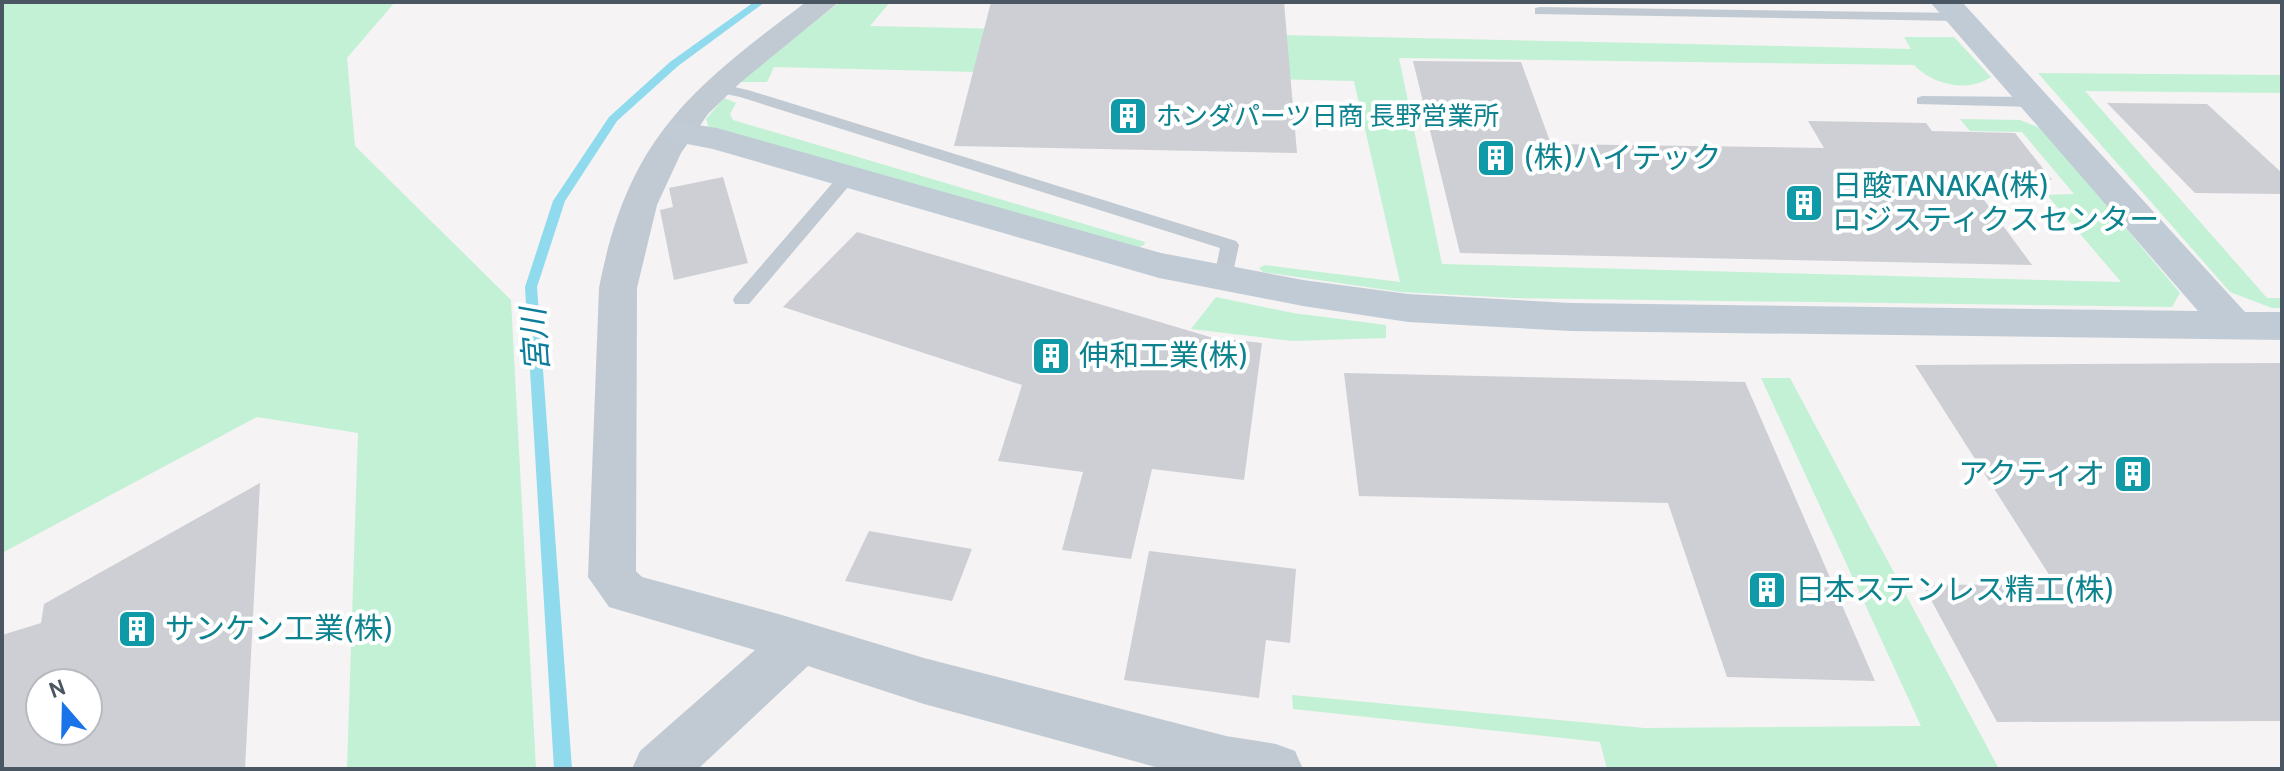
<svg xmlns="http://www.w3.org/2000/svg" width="2284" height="771" font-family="Cabin,'Noto Sans JP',sans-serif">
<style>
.green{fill:#c3f1d5}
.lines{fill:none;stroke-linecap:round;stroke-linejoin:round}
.stream{fill:#90daee;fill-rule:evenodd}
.building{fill:#cdcfd5;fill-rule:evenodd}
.lane{fill:#c1cad2;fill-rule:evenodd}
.street{fill:#c1cad2;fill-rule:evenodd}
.secondary{fill:#c1cbd6;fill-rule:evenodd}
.labels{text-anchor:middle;stroke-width:8;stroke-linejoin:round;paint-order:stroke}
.far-culture-label{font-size:26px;fill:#0d838f;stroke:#fff;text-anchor:start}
.culture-label{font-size:30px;fill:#0d838f;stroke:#fff;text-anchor:start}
.water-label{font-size:32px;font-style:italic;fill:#0c7c9b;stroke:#fff}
</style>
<rect width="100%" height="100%" fill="#f5f3f3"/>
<!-- green -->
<g class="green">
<polygon points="2,2 395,2 347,58 355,146 511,300 536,769 347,769 358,433 257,417 2,553"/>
<path d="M840,2H890L870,26L1911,49L1904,37H1954L1991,77C1968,93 1933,85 1914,65L1399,58L1442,264L2121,282L2047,195L2074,194L2022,132L1970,131L1960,119L2020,120L2043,129L2180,293L2172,307L1514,298L1401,292L1263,272L1259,268L1265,265L1400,282L1354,81L774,67L767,82H738Z"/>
<polygon points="2038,73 2282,75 2282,93 2085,91 2267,298 2282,298 2282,308 2272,308 2230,292"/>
<polygon points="724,98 736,103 730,114 733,120 1145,242 1144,245 1139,247 717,133 709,128 706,119"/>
<polygon points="1216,297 1293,313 1386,325 1386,338 1292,341 1191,329"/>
<polygon points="1761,378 1790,378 1999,769 1607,769 1600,742 1293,709 1292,695 1644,728 1921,726"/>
</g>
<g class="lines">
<!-- stream -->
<polygon class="stream" points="754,2 765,2 678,66 617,121 565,201 537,287 572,769 554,769 525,287 553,201 609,117 670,62"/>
</g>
<!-- building -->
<g class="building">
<polygon points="991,2 1284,2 1297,153 954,146"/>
<polygon points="1413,61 1521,62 1551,144 1824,148 1808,121 1926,123 1932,131 2015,133 2052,180 1967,177 2032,265 1460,253"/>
<polygon points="2107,103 2207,104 2282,173 2282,194 2195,193"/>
<polygon points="723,177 748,263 674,280 660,210 673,207 669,188"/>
<polygon points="857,232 1210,337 1262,343 1244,480 1152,469 1131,559 1062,550 1083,472 998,461 1022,385 783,307"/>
<polygon points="2282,363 2282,721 1997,722 1923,585 2055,584 1915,365"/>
<polygon points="1344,373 1745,382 1875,681 1727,677 1668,503 1359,496"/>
<path d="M260,483L245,769H2V635L41,623L44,604ZM40,683H88V731H40Z"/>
<polygon points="869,531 972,549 952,601 845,581"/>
<polygon points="1149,551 1296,569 1290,643 1266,640 1259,698 1124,680"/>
</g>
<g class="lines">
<!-- lane -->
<g class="lane">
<polygon points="1540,7 1959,13 1966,17 1959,21 1535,14 1535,8"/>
<polygon points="716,83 748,90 1236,241 1239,245 1232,277 1223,283 1214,277 1220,248 740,97 711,91 711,85"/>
<polygon points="1922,96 2034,97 2042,102 2034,107 1917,104 1917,98"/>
<polygon points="848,171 856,176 854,180 749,304 735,304 733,300 735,296 842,172"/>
</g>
<!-- street -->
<path class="street" d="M806,2H839L741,82L708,114L681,153L657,205L637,288L636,571L642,577L782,615L924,658L1226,736L1276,744L1295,751L1303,769H1163L924,704L808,666L698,769H632L640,751L755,650L609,607L588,577L599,288C628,138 689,90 806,2Z"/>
<!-- secondary -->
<polygon class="secondary" points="1930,2 1962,2 2245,312 2282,312 2282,340 1571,331 1408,322 1303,306 1159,278 713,149 667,140 661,133 667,126 679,122 717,128 1161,253 1303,280 1408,294 1571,303 2198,311"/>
</g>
<!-- icons -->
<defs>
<g id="building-square" transform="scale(2)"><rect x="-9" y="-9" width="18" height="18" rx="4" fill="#0f9aa8" stroke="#fff"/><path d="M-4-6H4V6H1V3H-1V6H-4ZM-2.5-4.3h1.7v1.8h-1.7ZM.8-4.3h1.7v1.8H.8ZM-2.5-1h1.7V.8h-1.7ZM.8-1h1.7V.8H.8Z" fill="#fff"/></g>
</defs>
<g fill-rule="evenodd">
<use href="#building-square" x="1128" y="116"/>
<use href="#building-square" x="1496" y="158"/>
<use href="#building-square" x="1804" y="203"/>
<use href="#building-square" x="1051" y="356"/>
<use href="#building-square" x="2133" y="474"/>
<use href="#building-square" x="1767" y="590"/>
<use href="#building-square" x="137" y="629"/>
</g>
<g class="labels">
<!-- far-culture labels -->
<g class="far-culture-label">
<text x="1156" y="125">ホンダパーツ日商 長野営業所</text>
</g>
<!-- culture labels -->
<g class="culture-label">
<text x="1524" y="168">(株)ハイテック</text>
<text x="1832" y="196">日酸TANAKA(株)<tspan x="1832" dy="34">ロジスティクスセンター</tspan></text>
<text x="1079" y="366">伸和工業(株)</text>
<text x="2105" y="484" text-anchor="end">アクティオ</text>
<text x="1795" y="600">日本ステンレス精工(株)</text>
<text x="165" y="639">サンケン工業(株)</text>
</g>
<!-- water labels -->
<g class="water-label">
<text transform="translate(535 340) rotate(-94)" y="11">宮川</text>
</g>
</g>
<!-- border -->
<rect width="2284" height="771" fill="none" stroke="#4a5661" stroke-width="8"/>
<!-- north arrow -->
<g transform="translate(64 707) rotate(340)"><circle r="38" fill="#ffffff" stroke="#b7bbc0" stroke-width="2"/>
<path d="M0-6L14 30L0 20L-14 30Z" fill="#1a73e8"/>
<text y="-12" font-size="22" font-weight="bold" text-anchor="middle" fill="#4a5661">N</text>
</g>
</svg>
